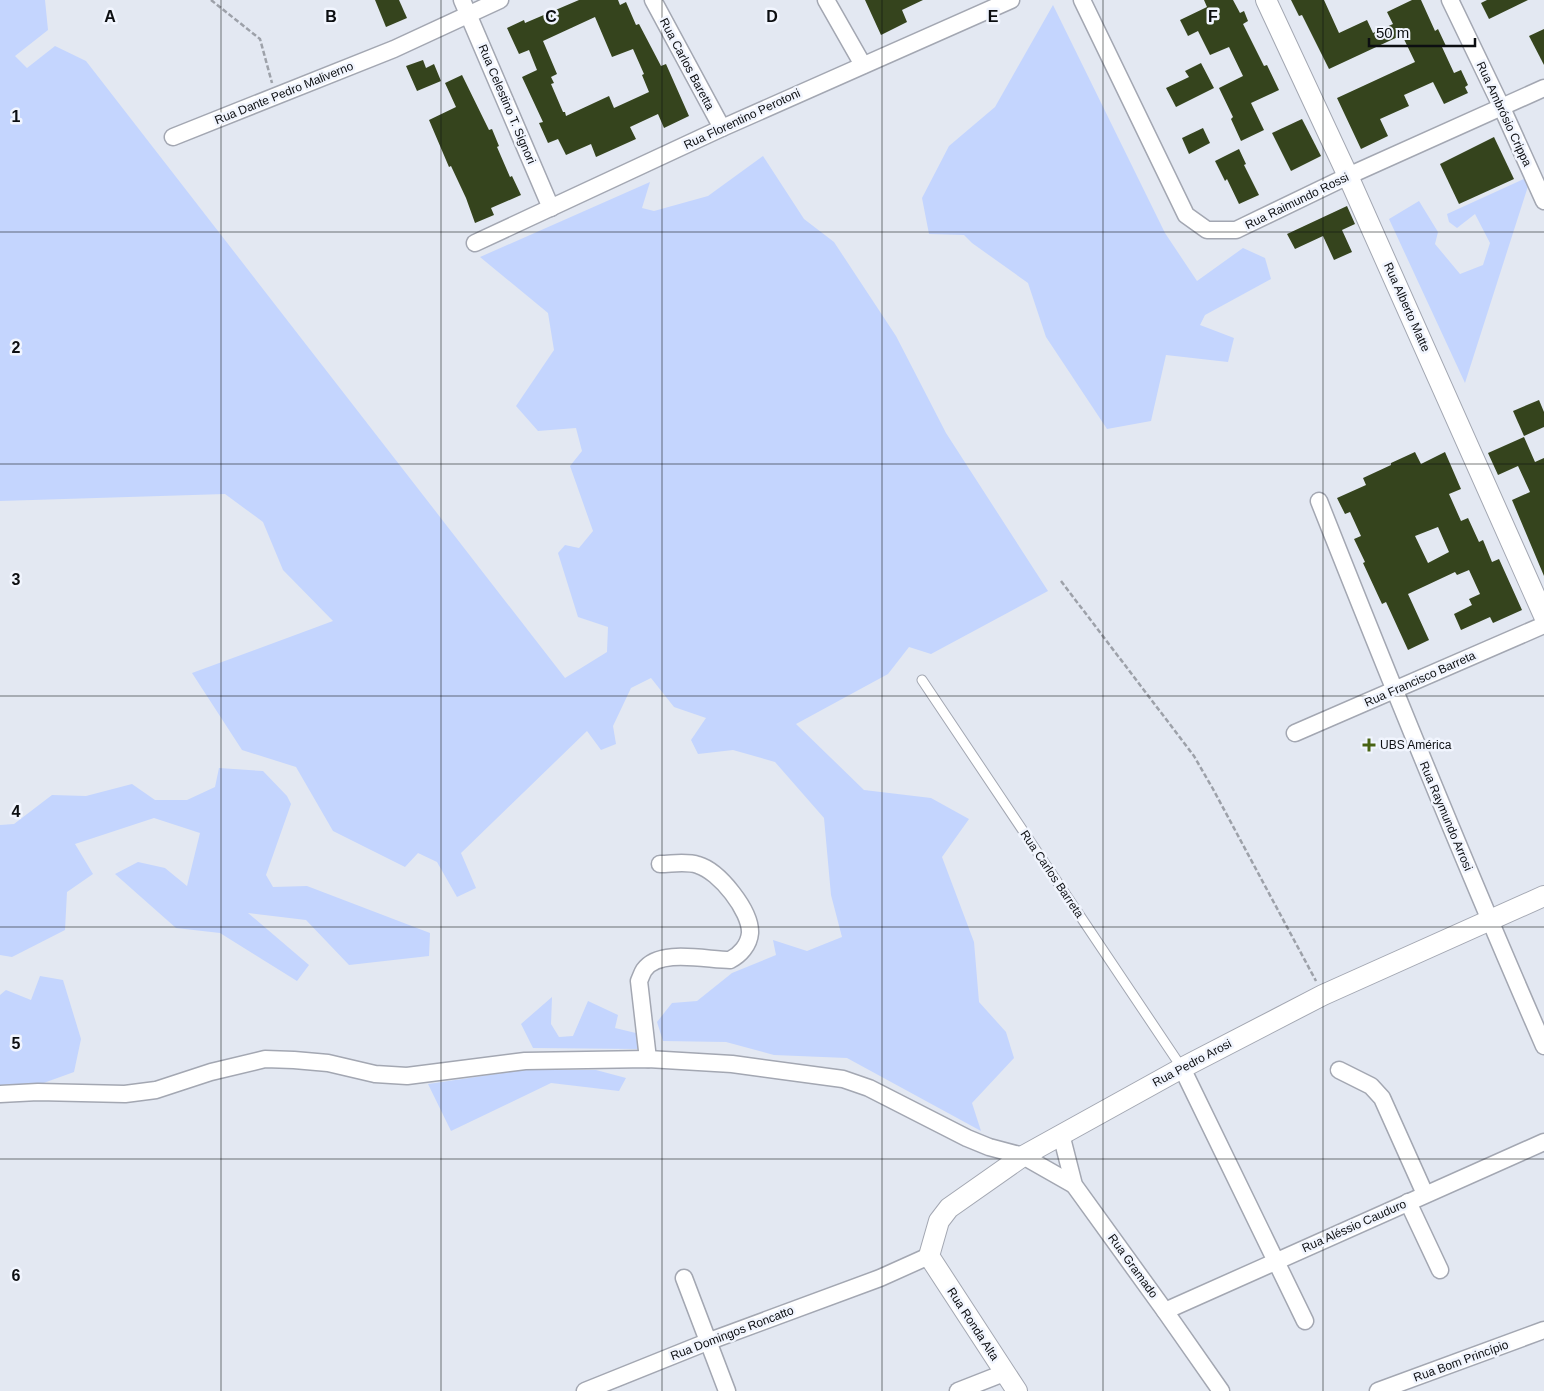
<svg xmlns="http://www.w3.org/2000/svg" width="1544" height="1391" font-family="Helvetica,sans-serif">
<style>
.green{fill:#c4d5fe}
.building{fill:#35441d;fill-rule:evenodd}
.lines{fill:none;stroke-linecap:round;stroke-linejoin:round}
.service-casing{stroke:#a3a7b2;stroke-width:11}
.minor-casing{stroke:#a3a7b2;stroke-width:19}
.tertiary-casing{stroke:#a3a7b2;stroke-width:22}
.path{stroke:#9da1a9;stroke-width:2.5;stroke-dasharray:5 2.5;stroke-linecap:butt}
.service{stroke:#fff;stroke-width:9}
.minor{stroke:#fff;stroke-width:16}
.tertiary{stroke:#fff;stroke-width:20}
.grid{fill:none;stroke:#0c0e11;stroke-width:1;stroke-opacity:0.55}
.poi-dot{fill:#496414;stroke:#f1f5fe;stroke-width:2}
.labels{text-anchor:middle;stroke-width:5;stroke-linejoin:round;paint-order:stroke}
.street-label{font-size:12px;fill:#0c0e11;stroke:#f1f5fe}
.poi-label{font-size:12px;fill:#0c0e11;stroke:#f1f5fe;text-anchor:start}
.grid-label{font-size:16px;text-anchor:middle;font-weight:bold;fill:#0c0e11;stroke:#f1f5fe;stroke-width:5;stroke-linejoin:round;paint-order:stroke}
</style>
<rect width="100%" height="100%" fill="#e3e8f2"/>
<!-- green -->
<g class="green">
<polygon points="0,0 45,0 48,30 15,56 27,68 55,46 86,61 565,678 607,652 608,627 578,617 558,553 565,545 579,548 593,531 570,466 582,451 576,428 538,431 516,406 554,350 548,313 480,257 650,182 642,208 654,211 708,196 763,156 804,219 834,242 896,336 946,433 1048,591 931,654 909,647 888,674 796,724 864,790 931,798 969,819 942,857 974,942 979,1002 1006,1032 1014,1058 972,1103 981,1131 847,1058 774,1055 726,1042 663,1041 657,1022 672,1003 697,1001 732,973 776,955 773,940 807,951 842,937 831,895 824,818 775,762 733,750 698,754 691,740 706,718 674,707 651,678 631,688 613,726 616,744 601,750 587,731 461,853 476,888 457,897 437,862 418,853 405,867 333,831 296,767 242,750 192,673 333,621 283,570 263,522 225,494 0,501"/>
<polygon points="1053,5 1165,233 1197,281 1243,248 1265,258 1271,279 1205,315 1200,325 1234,338 1228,362 1166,355 1151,421 1107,429 1046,337 1028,283 972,243 964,235 929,234 922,198 949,146 995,107"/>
<polygon points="1526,178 1529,183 1465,383 1389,219 1419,201 1438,232 1435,244 1460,274 1483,265 1490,243 1475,214 1457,228 1449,222 1447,214"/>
<polygon points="219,768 263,771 287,796 291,804 266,875 273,887 307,886 430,933 429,956 349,965 306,920 248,913 309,965 297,981 220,933 176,928 115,874 138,862 165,868 187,886 200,833 154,818 75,844 93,874 67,892 65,930 12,957 0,955 0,825 14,824 52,795 86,796 132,784 155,800 187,800 215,787"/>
<polygon points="40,976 63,980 81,1039 74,1072 38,1085 0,1085 0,995 6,990 31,1000"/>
<polygon points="552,997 551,1024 559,1037 573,1036 588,1001 618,1015 615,1028 640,1034 639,1049 533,1048 521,1024"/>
<polygon points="523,1070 596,1070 626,1078 619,1091 551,1083 451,1131 428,1084"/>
</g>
<!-- building -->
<g class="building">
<polygon points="375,0 399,0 407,18 386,27"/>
<path d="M579,0H618L620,5L626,2L636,25L639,24L661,66L666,64L689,116L664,128L658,114L630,127L636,139L596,157L591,144L566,155L558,139L548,143L539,123L543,122L522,77L537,70L529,50L519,54L507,28L524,20L525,23ZM595,17L612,57L633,49L644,74L642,75L649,92L614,108L609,96L566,116L565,112H563L551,84L554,83L551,77L557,74L543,41Z"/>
<polygon points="865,0 923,0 902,10 907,22 881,35"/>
<polygon points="1204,0 1233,0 1240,13 1244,11 1248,21 1243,24 1264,66 1267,65 1279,90 1251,103 1264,130 1241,141 1231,119 1233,117 1219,88 1243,76 1229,47 1210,55 1198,31 1188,36 1180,20 1207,7"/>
<polygon points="1291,0 1324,0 1339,33 1367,20 1373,33 1393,24 1387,12 1412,0 1421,0 1435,31 1438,29 1446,46 1442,47 1454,73 1461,70 1468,85 1465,87 1468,93 1444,104 1433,82 1404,95 1409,106 1380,119 1388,136 1361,149 1337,98 1415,62 1402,35 1329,69 1302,15 1299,16"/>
<polygon points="1487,0 1528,0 1489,19 1481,3"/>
<polygon points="1544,29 1544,65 1529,36"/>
<polygon points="423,60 426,68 434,64 441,81 417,91 406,66"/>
<polygon points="1201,63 1214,88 1176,107 1166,88 1189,77 1185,71"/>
<polygon points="462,75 489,130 492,129 499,146 497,147 510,177 512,176 521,195 491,208 494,215 475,223 466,198 451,166 449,167 429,120 456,107 445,83"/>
<polygon points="1302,119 1321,156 1291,171 1272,133"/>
<polygon points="1203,128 1210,143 1189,154 1182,138"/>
<polygon points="1494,137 1514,179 1459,204 1440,164"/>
<polygon points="1239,149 1246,164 1244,165 1259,195 1239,204 1227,179 1225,181 1215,161"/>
<polygon points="1347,206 1355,224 1342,230 1352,252 1334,260 1323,236 1295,249 1287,234"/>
<polygon points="1539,400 1544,412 1544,427 1524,436 1513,411"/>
<polygon points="1524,437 1535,462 1544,458 1544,576 1512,500 1530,492 1518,466 1498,475 1488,453"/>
<path d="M1415,452L1421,464L1445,452L1461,489L1449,494L1461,521L1468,518L1479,542L1483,540L1492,562L1499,559L1522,610L1493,623L1490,617L1461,630L1454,614L1472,605L1469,599L1480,594L1469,570L1457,575L1455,572L1408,594L1429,640L1408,650L1386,602L1382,604L1363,563L1365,562L1354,539L1361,536L1350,512L1345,514L1337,498L1366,485L1363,478L1391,465V463ZM1438,527L1449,552L1428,563L1415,536Z"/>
</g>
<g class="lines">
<!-- service casing -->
<g class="service-casing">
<polyline id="service" points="922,680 1182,1068"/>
</g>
<!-- minor casing -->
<g class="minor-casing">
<g id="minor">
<polyline points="462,0 551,208"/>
<polyline points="653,0 722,128"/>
<polyline points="826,0 863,65"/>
<polyline points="1082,0 1186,215 1207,230 1236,230 1348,176 1544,88"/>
<polyline points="1450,0 1502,108 1544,201"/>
<polyline points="173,137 394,49 500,0"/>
<polyline points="475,243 722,128 1011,0"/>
<path d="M1319,501C1391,683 1465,865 1544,1046"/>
<polyline points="1295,733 1544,625"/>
<path d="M648,1059L639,981C641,977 642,973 644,970C659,948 707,960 730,960C740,955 749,945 750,933C751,911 719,871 698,865C686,861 672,864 660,864"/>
<polyline points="1182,1068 1305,1321"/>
<polyline points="1339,1070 1371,1086 1382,1098 1425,1194"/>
<polyline points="0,1094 38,1092 125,1094 156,1090 211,1072 265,1059 294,1060 328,1063 375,1074 407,1076 525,1061 648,1059 732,1064 843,1079 869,1088 967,1138 989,1147 1023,1156 1074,1185"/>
<polyline points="1061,1134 1074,1185 1165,1311 1221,1391"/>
<polyline points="1408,1202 1440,1270"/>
<polyline points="684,1278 727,1391"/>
<polyline points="1165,1311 1544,1142"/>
<polyline points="585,1391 707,1342 880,1278 929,1256"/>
<polyline points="958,1391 1004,1373"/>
<polyline points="1378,1391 1544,1330"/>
</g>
</g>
<!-- tertiary casing -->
<g class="tertiary-casing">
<g id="tertiary">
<polyline points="1266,0 1348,176 1544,616"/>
<polyline points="1017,1391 929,1256 939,1221 949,1208 1023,1156 1182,1068 1323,995 1544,896"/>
</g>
</g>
<!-- path -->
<g class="path">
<polyline points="211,0 260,39 272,83"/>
<polyline points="1061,581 1194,756 1213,789 1316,981"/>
</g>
<!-- service -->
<use href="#service" class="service"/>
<!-- minor -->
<use href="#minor" class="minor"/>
<!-- tertiary -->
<use href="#tertiary" class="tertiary"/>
</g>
<!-- grid -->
<path class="grid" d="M221,0V1391M441,0V1391M662,0V1391M882,0V1391M1103,0V1391M1323,0V1391M0,232H1544M0,464H1544M0,696H1544M0,927H1544M0,1159H1544"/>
<!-- markers -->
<path class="poi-dot" d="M1366.5 737.5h5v5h5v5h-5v5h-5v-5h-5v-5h5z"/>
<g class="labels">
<!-- street labels -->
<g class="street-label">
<text transform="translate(687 64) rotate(62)" y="4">Rua Carlos Baretta</text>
<text transform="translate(284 93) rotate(-22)" y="4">Rua Dante Pedro Maliverno</text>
<text transform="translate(507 104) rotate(67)" y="4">Rua Celestino T. Signori</text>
<text transform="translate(1504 114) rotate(65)" y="4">Rua Ambrósio Crippa</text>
<text transform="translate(742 119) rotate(-25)" y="4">Rua Florentino Perotoni</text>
<text transform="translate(1297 201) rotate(-26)" y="4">Rua Raimundo Rossi</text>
<text transform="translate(1407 307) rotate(66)" y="4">Rua Alberto Matte</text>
<text transform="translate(1420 679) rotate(-24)" y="4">Rua Francisco Barreta</text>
<text transform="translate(1446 816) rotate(67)" y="4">Rua Raymundo Arrosi</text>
<text transform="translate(1052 874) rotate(56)" y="4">Rua Carlos Barreta</text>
<text transform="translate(1192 1063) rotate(-28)" y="4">Rua Pedro Arosi</text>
<text transform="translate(1354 1226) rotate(-24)" y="4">Rua Aléssio Cauduro</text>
<text transform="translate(1133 1266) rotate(54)" y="4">Rua Gramado</text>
<text transform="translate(973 1324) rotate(57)" y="4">Rua Ronda Alta</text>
<text transform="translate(732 1333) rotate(-21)" y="4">Rua Domingos Roncatto</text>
<text transform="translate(1461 1361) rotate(-20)" y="4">Rua Bom Princípio</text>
</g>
<!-- poi labels -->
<g class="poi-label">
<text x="1380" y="749">UBS América</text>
</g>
</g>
<g class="grid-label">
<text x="110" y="22">A</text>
<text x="331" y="22">B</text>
<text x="551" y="22">C</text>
<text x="772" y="22">D</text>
<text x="993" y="22">E</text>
<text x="1213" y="22">F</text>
<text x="16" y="122">1</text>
<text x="16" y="353">2</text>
<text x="16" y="585">3</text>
<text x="16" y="817">4</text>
<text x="16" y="1049">5</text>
<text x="16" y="1281">6</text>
</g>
<!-- scale -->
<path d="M1369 38v8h106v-8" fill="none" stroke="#0c0e11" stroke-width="2.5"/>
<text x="1376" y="38" font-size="15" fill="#0c0e11" stroke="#f1f5fe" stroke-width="4" paint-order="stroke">50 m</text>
</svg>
